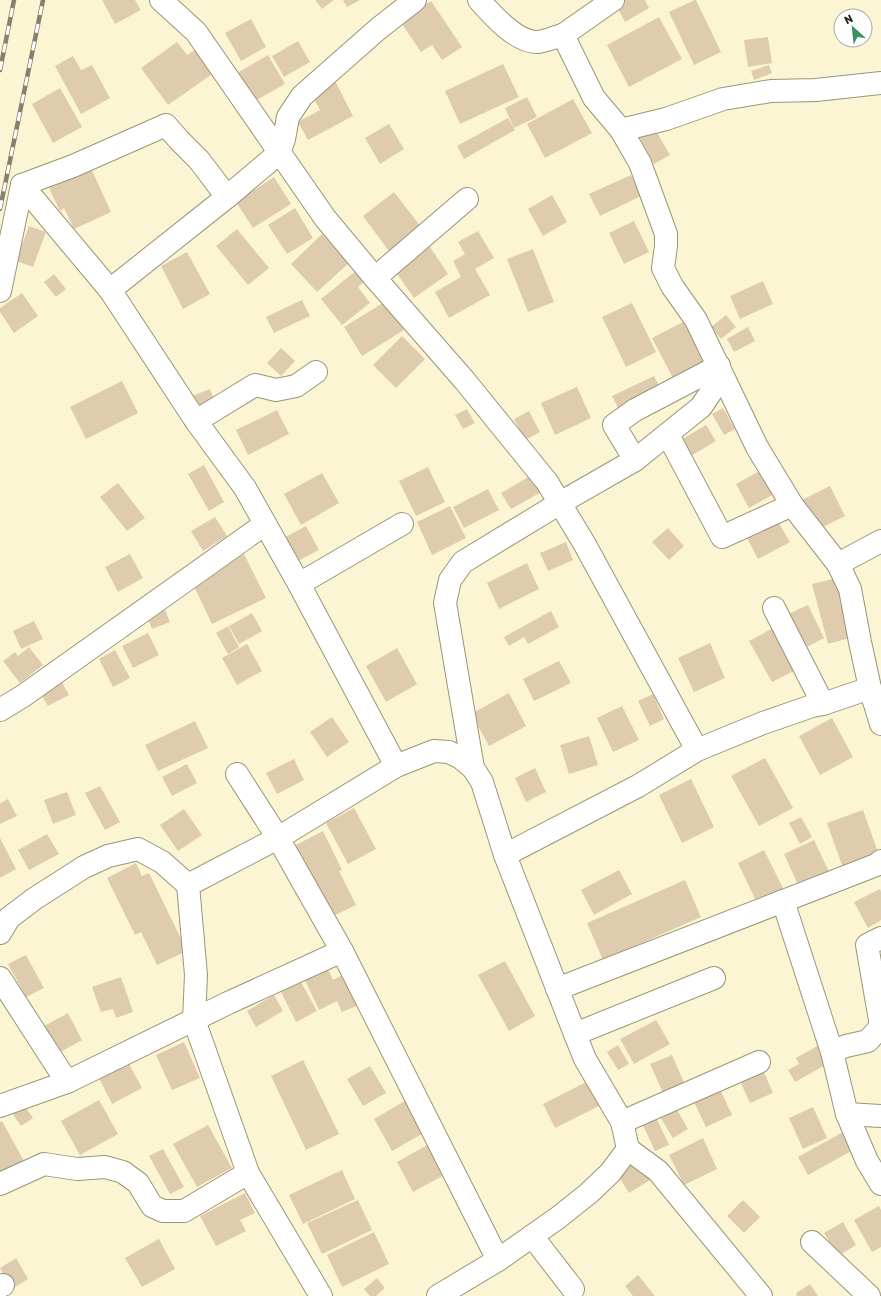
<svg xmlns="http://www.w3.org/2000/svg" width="881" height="1296" font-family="Rubik,sans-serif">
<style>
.building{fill:#dfccaf}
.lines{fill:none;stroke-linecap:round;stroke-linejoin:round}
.street-casing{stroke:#9b9576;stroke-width:24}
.street{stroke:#fff;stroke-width:22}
.rail-casing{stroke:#86816b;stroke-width:4.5}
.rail{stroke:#fff;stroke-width:3;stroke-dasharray:9;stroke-linecap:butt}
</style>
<rect width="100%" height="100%" fill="#fcf5d4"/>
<!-- building -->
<g class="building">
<polygon points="102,0 135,0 141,10 115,24"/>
<polygon points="315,0 334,0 322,9"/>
<polygon points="343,0 360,0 347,7"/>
<polygon points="621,0 645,0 649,8 625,22 615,3"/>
<polygon points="695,0 696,0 721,52 694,65 669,12"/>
<polygon points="431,1 462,47 442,60 432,45 421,52 400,21"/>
<polygon points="659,17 682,59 629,87 607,45"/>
<polygon points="251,19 266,47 241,61 225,33"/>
<polygon points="768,37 772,63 748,67 744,40"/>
<polygon points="298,41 310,62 284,77 272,56"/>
<polygon points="177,42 187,55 198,48 215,72 168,105 141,68"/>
<polygon points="268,55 285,84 253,102 237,73"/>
<polygon points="73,56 81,70 92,65 110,98 81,114 55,66"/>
<polygon points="503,64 519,97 460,124 445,91"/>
<polygon points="769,65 772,73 754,80 751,71"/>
<polygon points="335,81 353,116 308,140 298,122 320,110 311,93"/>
<polygon points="60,88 82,127 53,143 32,104"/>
<polygon points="527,97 537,117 514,128 505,108"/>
<polygon points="573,99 592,133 545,158 527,124"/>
<polygon points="508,118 515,130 464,159 457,146"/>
<polygon points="389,124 404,149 380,164 365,138"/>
<polygon points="655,129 670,155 654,164 640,138"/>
<polygon points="90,166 111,212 74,229 64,208 60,211 48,186"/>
<polygon points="631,175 641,196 600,216 589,194"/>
<polygon points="274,177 291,204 253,228 236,202"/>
<polygon points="394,192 421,227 389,251 363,216"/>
<polygon points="552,195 567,222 543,236 528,209"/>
<polygon points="295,208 313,238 287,254 268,225"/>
<polygon points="634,221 649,252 624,264 609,233"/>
<polygon points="29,226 46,232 33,267 16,261"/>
<polygon points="237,229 269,268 248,285 216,246"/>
<polygon points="478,231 494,258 475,269 490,295 449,318 435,292 461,277 453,261 465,254 458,242"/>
<polygon points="322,234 349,263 317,292 291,264"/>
<polygon points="428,244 448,274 414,298 393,268"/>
<polygon points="533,249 554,302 528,312 507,259"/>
<polygon points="187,252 210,294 183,309 161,266"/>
<polygon points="357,270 366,280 358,287 370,303 342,325 321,299"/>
<polygon points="54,274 66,289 56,297 44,282"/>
<polygon points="763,281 773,304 740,319 730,296"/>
<polygon points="22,293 38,316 14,333 0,312 0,308"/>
<polygon points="302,300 310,316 274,333 266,317"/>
<polygon points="386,301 404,330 362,356 344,327"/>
<polygon points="632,303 656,352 626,367 602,317"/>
<polygon points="726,315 736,327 721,339 711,327"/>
<polygon points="687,320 710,364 675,382 652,338"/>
<polygon points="748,327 755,341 734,352 727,339"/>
<polygon points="402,336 425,359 396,388 373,365"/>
<polygon points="281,348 295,361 281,376 267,363"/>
<polygon points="654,376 660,387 618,408 612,396"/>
<polygon points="122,381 138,413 86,439 70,407"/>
<polygon points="577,387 591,418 555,435 541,403"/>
<polygon points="210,389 215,402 196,409 192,396"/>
<polygon points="723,408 735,429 724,435 712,414"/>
<polygon points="467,409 475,423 463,429 455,415"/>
<polygon points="277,410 289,434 248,455 236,430"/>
<polygon points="529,411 540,432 525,440 514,419"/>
<polygon points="706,425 716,441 689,457 679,441"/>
<polygon points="204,465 224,502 209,511 188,474"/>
<polygon points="428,467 445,502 416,516 399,481"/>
<polygon points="761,470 774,494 749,508 736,484"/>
<polygon points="322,473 339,503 301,525 284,494"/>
<polygon points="535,473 545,490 511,509 501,493"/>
<polygon points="118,483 145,518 127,531 100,497"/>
<polygon points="830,486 845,516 815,531 800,501"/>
<polygon points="488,489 499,510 464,528 453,507"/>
<polygon points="450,506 466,538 432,555 417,522"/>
<polygon points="215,517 227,536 203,551 191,531"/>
<polygon points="777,520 790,542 758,559 746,536"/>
<polygon points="306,526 319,550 294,563 282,539"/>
<polygon points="668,528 684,546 669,560 652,542"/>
<polygon points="566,542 573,560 548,571 540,553"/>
<polygon points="130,554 143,578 118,592 105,567"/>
<polygon points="244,554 266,598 212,624 191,580"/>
<polygon points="527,563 539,589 499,609 487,583"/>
<polygon points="837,578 853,637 828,644 812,584"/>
<polygon points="808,605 824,638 801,650 784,616"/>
<polygon points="165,610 170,622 152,629 147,617"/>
<polygon points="551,611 559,627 528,644 524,637 509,646 504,637"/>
<polygon points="252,613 262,631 239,644 229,626"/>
<polygon points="34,621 43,639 21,649 13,631"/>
<polygon points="228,626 239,647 228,654 216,633"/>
<polygon points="775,627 798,669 772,682 749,641"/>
<polygon points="148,633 159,655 133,668 122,646"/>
<polygon points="710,643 725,678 694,692 678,658"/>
<polygon points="247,644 262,671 237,685 222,658"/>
<polygon points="29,647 43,665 20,683 3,661 15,652 18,656"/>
<polygon points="397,648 417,684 386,702 366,666"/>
<polygon points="115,650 130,678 113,687 99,659"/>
<polygon points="559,661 571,683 534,701 523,679"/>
<polygon points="59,677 69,695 48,706 38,689"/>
<polygon points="509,693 526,726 489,746 471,714"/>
<polygon points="653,694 664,719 650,726 638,701"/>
<polygon points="622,706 639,740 613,752 597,718"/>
<polygon points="332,717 349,742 327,757 310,732"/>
<polygon points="832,718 853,757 820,775 799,736"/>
<polygon points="195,721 208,748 158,771 145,745"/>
<polygon points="589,736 598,765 569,774 560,745"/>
<polygon points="765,758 793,808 759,826 731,776"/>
<polygon points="294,759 304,780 277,794 266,773"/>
<polygon points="187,764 197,783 172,796 162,777"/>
<polygon points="535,768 546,792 526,802 515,778"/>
<polygon points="691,779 714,827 682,843 659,795"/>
<polygon points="100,786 120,822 105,830 85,793"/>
<polygon points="67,792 76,815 53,824 44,800"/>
<polygon points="8,799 17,816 0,824 0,803"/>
<polygon points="354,808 376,849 348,864 326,823"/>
<polygon points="184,809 202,835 178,851 160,825"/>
<polygon points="863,810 879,855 843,868 827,823"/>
<polygon points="801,817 812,837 800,844 789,823"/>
<polygon points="323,831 342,870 339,871 356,905 329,918 294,846"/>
<polygon points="47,834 59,854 29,870 18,850"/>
<polygon points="0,838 16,869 0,878"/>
<polygon points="814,840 829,872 799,887 784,854"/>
<polygon points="764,850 784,890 757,903 738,863"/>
<polygon points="136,863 142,876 149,873 187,951 157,965 141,932 135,935 107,878"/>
<polygon points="619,870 632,894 594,915 581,890"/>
<polygon points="685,880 701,917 603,960 587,923"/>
<polygon points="880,889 881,892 881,920 868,928 854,902"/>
<polygon points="26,955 44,988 26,997 8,964"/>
<polygon points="505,961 535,1016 509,1031 478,975"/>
<polygon points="326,965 333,980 344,974 359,1005 342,1012 337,1001 319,1010 303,976"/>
<polygon points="121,977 133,1012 116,1018 113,1009 101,1012 92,987"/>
<polygon points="301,982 317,1011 296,1022 281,992"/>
<polygon points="274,995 283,1011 256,1027 247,1011"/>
<polygon points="68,1013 82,1040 59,1053 44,1026"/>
<polygon points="656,1020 670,1044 634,1064 620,1039"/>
<polygon points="184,1042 200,1078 172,1090 156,1055"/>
<polygon points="618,1045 629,1064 618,1070 607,1052"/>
<polygon points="819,1045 829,1063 795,1082 788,1070 799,1064 796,1058"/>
<polygon points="672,1055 686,1087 665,1097 650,1064"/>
<polygon points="127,1060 142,1088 112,1104 98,1076"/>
<polygon points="303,1060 339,1134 306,1150 271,1076"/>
<polygon points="370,1066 386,1093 363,1106 347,1079"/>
<polygon points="762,1068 773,1093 750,1103 739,1079"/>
<polygon points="588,1081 601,1105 555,1128 543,1104"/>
<polygon points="719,1087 732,1115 706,1127 693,1100"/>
<polygon points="408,1099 427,1131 392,1151 374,1119"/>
<polygon points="99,1100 118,1134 80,1155 61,1121"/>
<polygon points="673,1103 688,1129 673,1138 657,1112"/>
<polygon points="24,1105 33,1118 21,1126 12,1113"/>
<polygon points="813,1107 827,1138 803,1149 789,1118"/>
<polygon points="654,1113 669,1145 655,1151 640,1119"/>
<polygon points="2,1121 24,1161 0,1175 0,1122"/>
<polygon points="208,1125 232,1168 197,1187 173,1144"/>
<polygon points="843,1132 853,1150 808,1175 798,1157"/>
<polygon points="703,1138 717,1169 684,1185 669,1155"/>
<polygon points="431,1143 448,1173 413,1192 397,1162"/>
<polygon points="163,1149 184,1187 170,1194 149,1156"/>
<polygon points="639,1161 650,1180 629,1193 617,1174"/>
<polygon points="342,1170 355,1199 303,1224 289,1195"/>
<polygon points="245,1193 255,1213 240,1220 246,1231 216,1246 200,1216"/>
<polygon points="358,1200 372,1230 322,1254 307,1223"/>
<polygon points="743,1200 760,1217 744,1233 727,1216"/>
<polygon points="879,1206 881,1210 881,1247 872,1252 854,1220"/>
<polygon points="843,1222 856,1245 838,1256 824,1233"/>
<polygon points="374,1232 389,1264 342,1287 327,1255"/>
<polygon points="159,1239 175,1269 142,1287 125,1258"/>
<polygon points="16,1258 28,1279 12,1289 0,1268"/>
<polygon points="638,1275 655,1296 633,1296 625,1286"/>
<polygon points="377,1278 385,1288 376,1296 370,1296 364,1289"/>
<polygon points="810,1284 818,1296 797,1296 796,1293"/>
</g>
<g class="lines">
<!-- street casing -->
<g class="street-casing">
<g id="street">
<polyline points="161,0 196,32 325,218 375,278 465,381 547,482 584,543 697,750"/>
<path d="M479,0C492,15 517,43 538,42C546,41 555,37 563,35L594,98L621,130L640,163L666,234V246L663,268L672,286L696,320L757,447L792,505L838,564L850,589L860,642L870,688"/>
<polyline points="563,35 613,0"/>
<polyline points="621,130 666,119 723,99 771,91 816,90 881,83"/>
<polyline points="22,185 110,290 196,421 245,488 299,584 396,766"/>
<polyline points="22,185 73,166 166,125 179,140 199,160 227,197"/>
<polyline points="375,278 467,199"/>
<polyline points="110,290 227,197 279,153 284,139 288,117 302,96 378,29 415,0"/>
<polyline points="0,291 22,185"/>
<polyline points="196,421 255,385 276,390 296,386 316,372"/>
<polyline points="668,435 722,537 792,505"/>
<polyline points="635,460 701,407 717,383 719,366"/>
<polyline points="838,564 881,541"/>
<polyline points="299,584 402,524"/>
<polyline points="774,608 823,704"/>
<polyline points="0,710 23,696 265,524"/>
<polyline points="473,768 445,603 450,580 463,562 560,503 635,460 614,425 635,410 719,366"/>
<polyline points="237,774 278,838 342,951 498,1260"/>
<polyline points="505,855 638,786 697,750 763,723 812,706 823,704 870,688 881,724"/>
<polyline points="188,885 196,975 194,1020 248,1173 321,1296"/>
<polyline points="783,901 832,1052 847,1114 867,1161 881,1184"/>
<polyline points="0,933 9,918 34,899 84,867 108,856 138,849 162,862 188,885 278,838 396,766 434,751 449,752 461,758 473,768 482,782 505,855 575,1034 585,1059 622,1122 628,1149 610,1173 589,1193 559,1217 498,1260 438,1296"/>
<polyline points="0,978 67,1082"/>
<polyline points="557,989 876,865 881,861"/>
<polyline points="575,1034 714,978"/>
<polyline points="832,1052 846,1046 868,1041 881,1026 867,945 881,938"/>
<polyline points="0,1106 67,1082 228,1003 342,951"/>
<polyline points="847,1114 881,1116"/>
<polyline points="622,1122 759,1062"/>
<polyline points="628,1149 658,1171 761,1296"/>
<polyline points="0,1184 44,1164 77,1169 105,1167 123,1172 138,1183 152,1206 163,1211 184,1211 248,1173"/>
<polyline points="532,1236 573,1289"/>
<polyline points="812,1242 869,1296"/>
<polyline points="0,1286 3,1285"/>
</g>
</g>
<!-- street -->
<use href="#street" class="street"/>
<!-- rail casing -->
<g class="rail-casing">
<g id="rail">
<polyline points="0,70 14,0"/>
<polyline points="0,209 43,0"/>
</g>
</g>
<!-- rail -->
<use href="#rail" class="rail"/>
</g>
<!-- north arrow -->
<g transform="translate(853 28) rotate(333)"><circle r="19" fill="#ffffff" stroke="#aaa9a4"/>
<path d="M0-3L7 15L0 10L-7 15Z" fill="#3a9165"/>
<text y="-6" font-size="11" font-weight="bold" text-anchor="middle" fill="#2b281b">N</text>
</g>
</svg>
